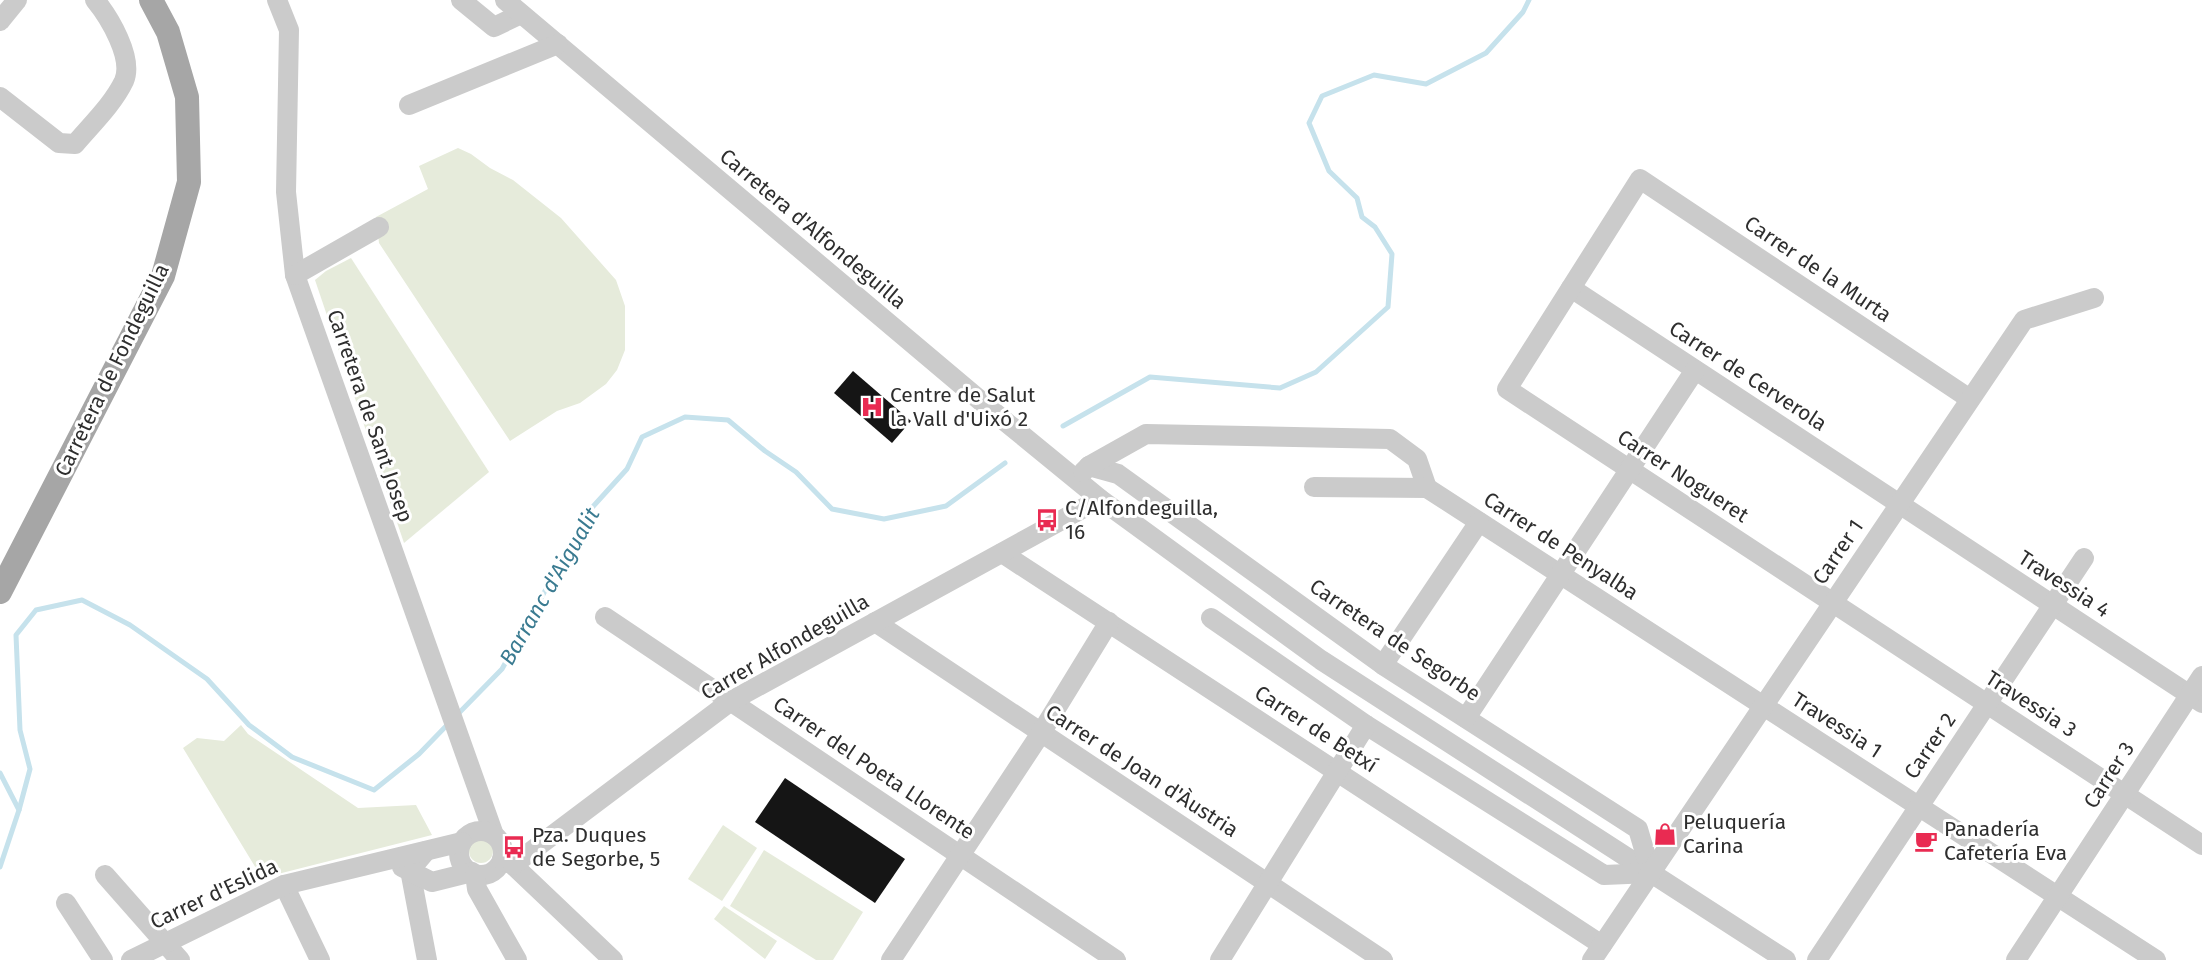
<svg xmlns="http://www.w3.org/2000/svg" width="2202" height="960" font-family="'Fira Sans',sans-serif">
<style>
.green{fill:#e6ebdb}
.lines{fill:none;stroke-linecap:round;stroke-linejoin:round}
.stream{stroke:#c6e2ec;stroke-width:5}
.building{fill:#151515}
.minor{stroke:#cbcbcb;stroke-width:20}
.major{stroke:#a6a6a6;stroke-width:24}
.labels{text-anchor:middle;stroke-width:6;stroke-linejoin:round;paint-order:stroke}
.street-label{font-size:21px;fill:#2e2e2e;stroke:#fff}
.poi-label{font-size:21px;fill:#2e2e2e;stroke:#fff;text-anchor:start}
.water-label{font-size:22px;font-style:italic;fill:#3a7b91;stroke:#fff}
</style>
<rect width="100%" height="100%" fill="#fff"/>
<!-- green -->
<g class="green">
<polygon points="458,148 471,154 490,168 513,180 561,218 616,280 625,306 625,350 617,370 606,384 580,403 557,411 510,441 379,243 376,217 428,189 419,166"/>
<polygon points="351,258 489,472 404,543 315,280 326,271"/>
<polygon points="241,725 248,734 358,808 416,805 432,835 262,878 183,748 197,738 224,741"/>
<polygon points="723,825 757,848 722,901 688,879"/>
<circle cx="481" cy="851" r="12"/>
<polygon points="764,850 863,912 833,960 816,960 730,906"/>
<polygon points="724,906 777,941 765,959 714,919"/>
</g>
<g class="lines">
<!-- stream -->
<g class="stream">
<polyline points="1063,426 1150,377 1280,388 1316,372 1388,307 1392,254 1375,227 1362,217 1357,198 1329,171 1309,123 1322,96 1374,75 1426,84 1486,53 1523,12 1529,0"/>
<polyline points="456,716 502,669 589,511 627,469 642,437 685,417 728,420 765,451 796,472 832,509 884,519 946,506 1005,463"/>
<polyline points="0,773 19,810 0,867"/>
<polyline points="19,810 30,769 20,730 16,635 36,610 82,600 130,625 207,679 249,725 292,757 374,790 419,754 450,722"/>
</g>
</g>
<!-- building -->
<g class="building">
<polygon points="853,371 911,421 892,443 834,393"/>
<polygon points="785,778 905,859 875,903 755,822"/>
</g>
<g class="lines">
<!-- minor -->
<g class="minor">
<polyline points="277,0 289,30 286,192 295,275 494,835"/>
<polyline points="461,0 494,27 521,14"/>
<polyline points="505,0 1001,418 1100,499 1321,660 1786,960"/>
<polyline points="0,21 17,0"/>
<path d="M0,97L59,143L75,144C92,124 113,104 124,81C134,58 109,17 95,0"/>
<polyline points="409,105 558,44"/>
<polyline points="295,275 379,227"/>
<polyline points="1571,288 2202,703"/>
<polyline points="1970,399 1640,179 1507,389 2202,845"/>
<polyline points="1089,466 1118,474 1383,665 1638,829 1651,873"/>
<polyline points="1083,472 1089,466 1146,434 1390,439 1417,459 1427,488"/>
<polyline points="1314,487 1427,488 2156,960"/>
<polyline points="1002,553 1602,945"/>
<polyline points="605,617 1116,960"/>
<polyline points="1211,618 1366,725 1604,875 1651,873"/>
<polyline points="875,622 1383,960"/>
<polyline points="1383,665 1479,522"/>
<polyline points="1466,718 1695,370"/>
<circle cx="481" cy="853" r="22"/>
<polyline points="426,851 410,870 427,960"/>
<polyline points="502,860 513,865 613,960"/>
<polyline points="513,865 731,701 1100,499"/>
<polyline points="402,867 432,882 472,872"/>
<polyline points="475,874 477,889 517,960"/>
<polyline points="105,875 180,960"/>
<polyline points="284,885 320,960"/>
<polyline points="66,903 103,960"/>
<polyline points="131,960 284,885 462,842"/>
<polyline points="891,960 1041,733 1109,622"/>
<polyline points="1220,960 1366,725"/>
<polyline points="1592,960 2024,320 2094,298"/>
<polyline points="1817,960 2084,558"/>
<polyline points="2016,960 2202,676"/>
</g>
<!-- major -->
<polyline class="major" points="0,592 163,276 189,182 187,97 168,32 151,0"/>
</g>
<!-- icons -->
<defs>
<g id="hospital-bare" transform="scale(1.8)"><path d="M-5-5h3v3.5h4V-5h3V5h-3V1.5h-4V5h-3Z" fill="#e92b52" stroke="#fff" stroke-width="2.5" paint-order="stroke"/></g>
<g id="bus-bare" transform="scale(1.8)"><path d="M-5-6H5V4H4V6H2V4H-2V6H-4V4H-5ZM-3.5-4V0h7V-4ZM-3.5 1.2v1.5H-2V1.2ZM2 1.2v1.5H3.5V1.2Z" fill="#e92b52" stroke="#fff" stroke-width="2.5" paint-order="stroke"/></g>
<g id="shop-bare" transform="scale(1.8)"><path d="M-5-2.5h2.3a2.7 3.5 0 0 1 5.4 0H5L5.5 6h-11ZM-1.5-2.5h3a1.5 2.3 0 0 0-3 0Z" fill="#e92b52" stroke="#fff" stroke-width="2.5" paint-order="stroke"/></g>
<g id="cafe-bare" transform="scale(1.8)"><path d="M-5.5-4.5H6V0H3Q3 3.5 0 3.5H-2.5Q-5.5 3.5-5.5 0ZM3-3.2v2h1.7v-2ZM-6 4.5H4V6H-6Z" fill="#e92b52" stroke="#fff" stroke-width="2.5" paint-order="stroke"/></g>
</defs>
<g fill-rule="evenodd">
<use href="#hospital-bare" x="872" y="407"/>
<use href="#bus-bare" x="1047" y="520"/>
<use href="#shop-bare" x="1665" y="834"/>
<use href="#cafe-bare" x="1926" y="841"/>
<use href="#bus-bare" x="514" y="847"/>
</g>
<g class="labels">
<!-- street labels -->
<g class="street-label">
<text transform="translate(813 229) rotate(40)" y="7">Carretera d'Alfondeguilla</text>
<text transform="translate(1818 269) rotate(34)" y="7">Carrer de la Murta</text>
<text transform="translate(112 370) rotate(-64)" y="7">Carretera de Fondeguilla</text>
<text transform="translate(1748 376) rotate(33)" y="7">Carrer de Cerverola</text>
<text transform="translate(370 416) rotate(71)" y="7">Carretera de Sant Josep</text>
<text transform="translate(1683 476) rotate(33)" y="7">Carrer Nogueret</text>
<text transform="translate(1561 546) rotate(33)" y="7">Carrer de Penyalba</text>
<text transform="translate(1838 552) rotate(-56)" y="7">Carrer 1</text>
<text transform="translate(2064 584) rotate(33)" y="7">Travessia 4</text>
<text transform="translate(1395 640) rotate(34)" y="7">Carretera de Segorbe</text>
<text transform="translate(785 647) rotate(-30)" y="7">Carrer Alfondeguilla</text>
<text transform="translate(2031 704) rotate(33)" y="7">Travessia 3</text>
<text transform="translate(1837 725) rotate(33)" y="7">Travessia 1</text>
<text transform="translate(1316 729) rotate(33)" y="7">Carrer de Betxí</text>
<text transform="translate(1930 746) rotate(-56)" y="7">Carrer 2</text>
<text transform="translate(874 768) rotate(34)" y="7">Carrer del Poeta Llorente</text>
<text transform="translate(1142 771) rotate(33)" y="7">Carrer de Joan d'Àustria</text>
<text transform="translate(2109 775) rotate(-57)" y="7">Carrer 3</text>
<text transform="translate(214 894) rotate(-25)" y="7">Carrer d'Eslida</text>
</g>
<!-- poi labels -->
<g class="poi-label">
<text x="890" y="402">Centre de Salut<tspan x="890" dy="24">la Vall d'Uixó 2</tspan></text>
<text x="1065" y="515">C/Alfondeguilla,<tspan x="1065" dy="24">16</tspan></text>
<text x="1683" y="829">Peluquería<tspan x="1683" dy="24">Carina</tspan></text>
<text x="1944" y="836">Panadería<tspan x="1944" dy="24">Cafetería Eva</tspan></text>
<text x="532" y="842">Pza. Duques<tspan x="532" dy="24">de Segorbe, 5</tspan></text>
</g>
<!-- water labels -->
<g class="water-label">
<text transform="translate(549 586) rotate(-60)" y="8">Barranc d'Aigualit</text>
</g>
</g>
</svg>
